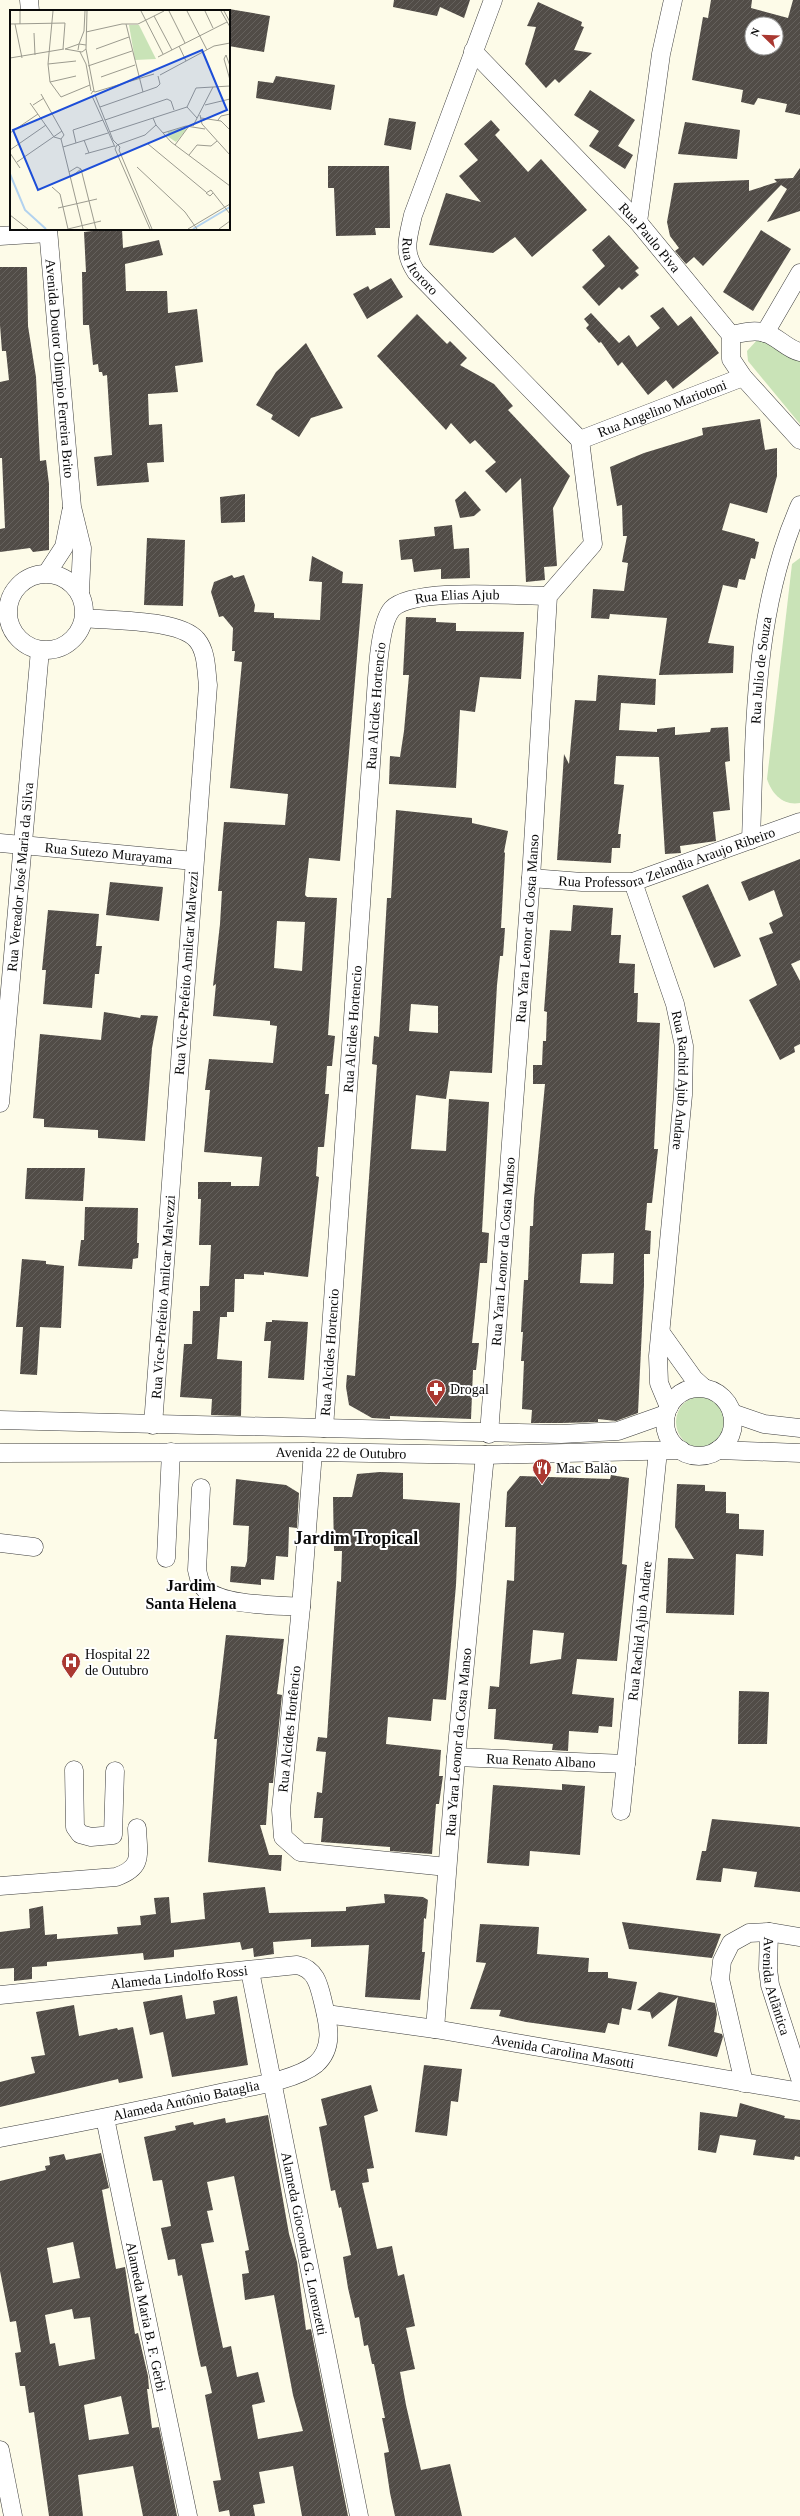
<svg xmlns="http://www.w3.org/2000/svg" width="800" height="2516" font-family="'Times New Roman',serif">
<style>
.grass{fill:#c9e3b7}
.building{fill:url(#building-hatch);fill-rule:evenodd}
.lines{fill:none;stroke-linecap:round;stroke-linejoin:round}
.minor-casing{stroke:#3d3d3d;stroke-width:19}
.minor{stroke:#fff;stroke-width:18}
.labels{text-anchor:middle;stroke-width:4;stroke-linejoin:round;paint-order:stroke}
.street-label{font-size:14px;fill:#0a0a0a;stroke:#fff}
.poi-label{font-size:14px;fill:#0a0a0a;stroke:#fff;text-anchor:start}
.quarter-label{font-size:16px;font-weight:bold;fill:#0a0a0a;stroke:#fff}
.district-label{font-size:18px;font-weight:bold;fill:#0a0a0a;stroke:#fff}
.inset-river{fill:none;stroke:#b2d2ef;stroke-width:2}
.inset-road{fill:none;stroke:#9c9b8f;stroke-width:1}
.view{fill:#1d4ed8;fill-opacity:0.15;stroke:#1d4ed8;stroke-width:2}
.inset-edge{fill:none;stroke:#0a0a0a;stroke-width:2}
</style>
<defs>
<pattern id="building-hatch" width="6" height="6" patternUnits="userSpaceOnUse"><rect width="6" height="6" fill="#514c47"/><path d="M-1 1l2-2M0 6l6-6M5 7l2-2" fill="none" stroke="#65615d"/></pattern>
</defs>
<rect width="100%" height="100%" fill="#fdfbe8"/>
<!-- grass -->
<g class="grass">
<polygon points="758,339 800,360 800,424 748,361 747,351"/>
<path d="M800,558V803C783,806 772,794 767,779L792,564Z"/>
<circle cx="702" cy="1422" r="26"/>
</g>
<!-- building -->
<g class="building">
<polygon points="394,0 470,0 464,18 440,7 437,16 393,7"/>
<path d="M711,0H752L751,8L788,18L793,0H800V115L785,112L787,104L758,98L754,105L741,102L743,90L692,80L703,17L708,18ZM752,24H776V48H752Z"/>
<polygon points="538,2 582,22 581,26 584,27 574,50 592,53 559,83 555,79 546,88 525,64 536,27 527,26"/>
<polygon points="229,9 270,16 264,52 229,46"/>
<polygon points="276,76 335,85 331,110 256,98 258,81 273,83"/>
<polygon points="590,90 635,120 618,146 633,155 625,169 589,146 599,131 574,115"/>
<polygon points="389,118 416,122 411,150 384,145"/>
<polygon points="491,120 500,130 495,135 528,172 541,159 587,210 532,257 515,237 493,253 429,245 446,193 481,202 459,176 478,160 464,144"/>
<polygon points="685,122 740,130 737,159 678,154"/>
<polygon points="328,166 389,166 390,228 375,228 376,235 336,236 334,188 328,188"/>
<polygon points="800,168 800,211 767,222 787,189 781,185 703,266 694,257 686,264 675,251 679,248 670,236 667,222 674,183 749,180 749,191 777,182 774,179 793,178"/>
<polygon points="109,229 122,229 123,248 159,240 163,255 125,264 126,291 167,291 168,313 197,309 203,362 175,366 178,392 148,394 149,425 162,424 164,462 147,463 149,482 97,486 94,457 112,455 107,375 103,376 102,372 99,372 98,364 93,365 89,325 83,325 82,272 86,272 84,232"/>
<polygon points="761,230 791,249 753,311 723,292"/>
<polygon points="609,235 639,268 635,271 639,275 622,290 619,287 599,306 582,287 605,266 592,250"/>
<polygon points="0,267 27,267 28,326 36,377 40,461 46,460 49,484 49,550 33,552 30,548 0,552 0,529 5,528 2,458 0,458 0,382 9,380 6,351 2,351 0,325"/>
<polygon points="391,278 403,297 367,319 353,294 368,286 370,290"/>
<polygon points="663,307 678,326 691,316 719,353 673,389 666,380 648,395 622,362 618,366 601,342 599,343 586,328 589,325 584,319 591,313 619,343 629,335 637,347 660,328 650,316"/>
<polygon points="417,314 447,344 450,341 467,358 460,365 494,384 513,406 508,410 570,476 553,508 557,566 544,567 545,580 526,582 521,478 506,493 485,471 496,462 475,440 470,444 451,423 446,430 377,356"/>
<polygon points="306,343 343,408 311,418 299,437 271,419 273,415 256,405 276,372"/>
<polygon points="760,419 765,450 777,448 777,476 767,513 730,503 722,530 755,539 755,541 759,542 755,559 751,558 745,580 739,579 737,588 723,585 708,643 734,646 733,673 659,675 667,618 610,614 609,619 591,618 593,589 624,591 628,563 622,562 627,536 623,536 622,505 617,506 610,467 644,453 703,435 702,428"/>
<polygon points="465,491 481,510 474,516 460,518 455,500"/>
<polygon points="245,494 245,522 221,523 220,497"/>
<polygon points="452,525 454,549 469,548 470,578 441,579 441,569 414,572 412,559 401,560 399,540 435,536 434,527"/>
<polygon points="147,538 185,540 183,606 144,605"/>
<path d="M312,556L343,572L342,583L363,584L340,861L309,858L305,895L307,897L337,898L328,1035L335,1036L332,1066H327L325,1094H329L324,1147H318L316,1176L319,1177L308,1277L264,1272V1275L244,1274V1279H235L234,1312H227V1317H220L217,1359L242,1361L241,1416L211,1415L212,1399L180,1397L184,1344H192L193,1311H200V1286H209L211,1245H199L201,1199H198V1182H231V1186H259L262,1157L204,1152L210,1090H205L209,1059L273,1063L277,1026L270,1025V1021L213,1016L216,984L213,986L220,924L222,891H218L224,822L285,825L288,794L230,788L242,662L234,661L235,651H232L233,628L223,616L219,617L211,592L214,582L232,575L234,578L244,575L255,605L254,612L274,613V618L320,620L322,582L309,581ZM277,921L305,922L302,971L274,968Z"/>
<polygon points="406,617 436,618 436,622 456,623 456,631 524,632 521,679 480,677 475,712 460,710 456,788 389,784 390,756 400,757 404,731 409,675 403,675"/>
<polygon points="598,675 656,679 655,705 621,703 619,730 657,732 657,729 675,727 675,735 710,732 711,728 728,727 730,761 725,762 730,810 713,812 716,841 680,846 681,853 665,854 659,757 616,756 614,784 624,785 618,834 621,834 620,848 612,848 611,863 557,860 564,754 569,764 575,700 596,701"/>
<path d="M396,810L472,818V823L508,831L504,852L505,853L501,928H505L503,956H500L497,985L492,1073L450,1071L446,1099L416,1095L411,1149L446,1151L449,1099L489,1102L482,1232L489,1233L487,1263H480L475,1315L472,1343H479L476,1370H473L471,1419L390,1416V1419L372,1418L349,1405L346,1387L347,1375L355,1376L377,1065L372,1064L374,1036L379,1037L387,898H391ZM411,1004L438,1006V1033L409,1031Z"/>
<polygon points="800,859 800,960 791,964 800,981 800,1044 794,1047 795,1052 780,1060 749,1000 777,985 759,938 773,933 769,923 783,916 774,890 749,901 741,882"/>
<polygon points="110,882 163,887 159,921 106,915"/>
<polygon points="708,884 741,956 714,968 682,896"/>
<path d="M573,905L613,908L611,935H621L619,963L635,964L634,993H638L637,1022L660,1023L654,1149H658L652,1203H647L645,1230L651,1231L650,1254H644V1285L638,1413L616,1421L598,1419V1422L561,1423H531L532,1410L522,1409L524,1361H521L523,1332H521L524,1280H528L530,1226H533L534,1199L545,1084H533V1065H542L543,1041H546L547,1012L544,1011L550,930L571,931ZM614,1253L613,1284L580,1283L582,1254Z"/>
<polygon points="48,910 99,914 96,946 102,946 99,974 95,974 92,1008 43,1004 46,970 42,970"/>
<polygon points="104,1012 140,1018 141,1015 158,1016 152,1048 145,1141 98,1138 98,1130 44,1127 44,1119 33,1118 40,1034 101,1040"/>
<polygon points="27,1168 85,1168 83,1201 25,1199"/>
<polygon points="85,1207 138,1208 137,1243 139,1243 138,1258 133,1259 132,1269 78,1266 81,1240 84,1240"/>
<polygon points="22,1259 46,1261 46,1264 64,1266 61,1328 40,1327 37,1375 20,1374 23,1327 16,1327"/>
<polygon points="272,1320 308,1322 304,1380 268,1378 271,1341 264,1341 266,1322 272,1322"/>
<polygon points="380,1472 403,1473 403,1499 460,1503 456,1585 446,1700 433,1699 431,1721 388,1717 386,1744 441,1750 439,1776 443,1776 439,1804 436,1804 432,1854 390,1851 390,1847 321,1842 323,1818 314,1818 317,1792 322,1793 325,1761 326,1752 316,1751 318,1737 327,1738 337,1581 341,1582 342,1551 334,1551 333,1497 352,1497 357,1474"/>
<path d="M611,1475L629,1478L622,1564L627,1565L617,1661L577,1659L572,1694L614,1698L612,1727L599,1726L598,1733L569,1731L568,1751L552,1750L553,1744L494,1739L496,1709H488L490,1686L499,1687L507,1580L514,1581L516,1527H505L507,1492L520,1476L610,1479ZM533,1630L564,1633L561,1659L530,1664Z"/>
<polygon points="236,1479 286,1485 299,1493 297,1528 289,1527 288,1557 276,1556 274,1580 261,1579 261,1585 230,1582 231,1566 245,1567 247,1561 249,1526 233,1525"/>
<polygon points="677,1484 705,1485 705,1491 726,1492 726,1513 739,1514 739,1529 764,1530 763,1556 736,1554 734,1615 666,1613 668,1558 694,1559 675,1527"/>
<polygon points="226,1635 284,1639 277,1694 282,1695 273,1783 269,1783 266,1825 260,1825 269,1855 282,1855 281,1871 208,1862 217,1739 214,1739"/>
<polygon points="739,1691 769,1692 767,1744 738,1744"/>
<polygon points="562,1784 585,1786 580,1855 530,1851 529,1866 487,1863 493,1785 562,1790"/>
<polygon points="712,1819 800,1827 800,1892 754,1887 757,1872 723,1868 721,1882 696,1880 702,1851 706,1851"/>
<polygon points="265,1887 269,1913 346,1911 346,1907 385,1903 384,1894 423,1897 428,1900 426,1919 424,1918 422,1952 425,1952 420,2000 365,1997 369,1945 311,1947 311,1939 273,1942 274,1954 254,1957 253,1948 242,1950 240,1942 174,1950 174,1957 144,1960 143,1953 47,1962 47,1966 32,1967 32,1979 14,1981 14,1968 0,1969 0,1932 30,1928 29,1909 43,1906 45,1935 57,1934 57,1939 118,1934 117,1927 141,1925 140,1916 156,1914 154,1898 169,1897 171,1923 205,1919 203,1893"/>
<polygon points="622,1922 721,1934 712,1958 629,1949"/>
<polygon points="480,1924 539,1927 537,1954 589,1958 588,1972 608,1972 608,1978 637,1982 631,2010 622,2008 619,2025 608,2023 605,2033 526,2022 499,2016 501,2010 470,2009 486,1963 476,1962"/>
<polygon points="659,1992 715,2003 717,2014 714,2032 722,2034 723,2037 717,2057 668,2046 678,1997 652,2019 650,2012 637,2010"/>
<polygon points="182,1995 186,2019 215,2014 213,2001 237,1996 248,2065 172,2077 163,2032 150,2035 143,2002"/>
<polygon points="74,2005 79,2036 117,2028 118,2030 133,2027 143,2078 119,2083 118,2079 0,2107 0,2082 35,2073 31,2057 45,2055 36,2012"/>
<polygon points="424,2065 462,2069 458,2102 451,2101 447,2136 415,2132"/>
<polygon points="371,2085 378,2111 364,2116 374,2168 367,2169 369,2182 362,2183 377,2249 392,2246 398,2276 404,2274 415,2326 406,2328 415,2369 400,2372 406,2405 421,2470 450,2464 462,2516 395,2516 390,2493 384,2453 389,2452 382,2418 385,2418 374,2364 372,2364 368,2345 364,2346 359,2317 355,2318 348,2288 343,2257 351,2255 341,2207 339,2208 335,2190 331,2191 319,2127 327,2125 321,2099"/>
<polygon points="740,2103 785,2116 784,2118 800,2120 800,2157 795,2156 794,2160 753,2155 756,2140 720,2135 716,2153 698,2150 700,2112 737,2117"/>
<path d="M268,2115L289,2234L297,2262L306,2330L311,2329L348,2516H302L293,2466L259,2472L265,2503L253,2505L255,2516H230L229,2510L219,2512L213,2481L221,2480L205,2395L212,2393L206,2366L201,2367L198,2354L182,2275L178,2276L175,2259L168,2260L161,2228L171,2226L162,2180L153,2181L144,2137L176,2130L175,2126L193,2122L194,2125L225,2118L226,2123ZM234,2176L249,2250L245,2251L249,2273L242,2274L245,2300L274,2295L293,2395L303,2431L258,2439L252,2405L265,2402L258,2372L237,2377L231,2346L223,2348L201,2244L214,2242L207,2211L213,2210L207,2182Z"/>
<path d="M101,2153L109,2188L102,2190L116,2269L125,2267L135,2334L138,2333L148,2376L149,2389H147L152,2428L159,2427L177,2516H143L133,2466L78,2475L83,2516H49L34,2412L29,2413L25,2386H20L15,2353L21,2352L16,2321L10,2322L0,2271V2181L46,2170L45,2166L50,2165L49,2157L64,2154L66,2160ZM73,2242L80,2278L53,2283L47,2248ZM72,2309L74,2319L90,2317L95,2359L59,2366L55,2343L50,2344L45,2315ZM121,2396L129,2434L89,2440L84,2405Z"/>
</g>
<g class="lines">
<!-- minor casing -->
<g class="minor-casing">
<g id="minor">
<polyline points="29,0 30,11"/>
<path id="s1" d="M493,0L413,215C408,238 402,251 416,272L580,440"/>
<path id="s2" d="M473,51L638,222L731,335V359L743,377L800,440"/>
<polyline points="638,222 661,54 673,0"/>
<path id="s3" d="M48,229L72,507L82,548L80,592"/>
<polyline points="0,236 48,233"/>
<polyline points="765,333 800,273"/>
<path d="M731,335C742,333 754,329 765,333C777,336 787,349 800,352"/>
<path id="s4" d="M580,440L743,377"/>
<polyline points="47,573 64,547 71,512"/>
<circle cx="46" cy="612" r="38"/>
<path d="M84,618C112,621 179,619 197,640C207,652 206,671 208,685L153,1425"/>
<path id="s5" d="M751,840C755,728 753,610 800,505"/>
<path id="s6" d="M0,843L194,861"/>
<path id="s7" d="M531,878L582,882H633L800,822"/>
<path id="s8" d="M633,882L675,1004L684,1046L683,1095L658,1356L659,1383L669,1407"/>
<path id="s9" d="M0,1103L40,650"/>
<polyline points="661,1333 694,1379 704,1388"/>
<circle cx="699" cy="1422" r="34"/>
<polyline points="732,1413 764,1424 800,1428"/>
<polyline points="0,1420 561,1434 618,1431 666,1414"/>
<path id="s10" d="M324,1428L375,707C377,685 378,625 392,609C413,587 517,596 548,596"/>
<path id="s11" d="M489,1434L531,878L548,596L593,544L580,440"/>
<polyline points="718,1450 800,1453"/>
<polyline points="313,1452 301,1607 281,1810 283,1837 300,1852 447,1867"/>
<path id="s12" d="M0,1453L313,1452L485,1455L681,1450"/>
<path d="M201,1488L197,1570C199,1577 199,1584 205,1589C223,1606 277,1605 301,1607"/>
<polyline points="0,1543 34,1547"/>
<polyline points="166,1558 171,1452"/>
<path id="s13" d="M456,1757L626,1764"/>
<polyline points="74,1770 75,1827 80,1834 91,1837 113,1835 115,1771"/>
<path id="s14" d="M621,1811L658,1451"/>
<path d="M0,1886L116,1877C144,1867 138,1855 137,1828"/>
<path id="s15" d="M769,1932L768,1969L770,1985L800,2078"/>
<path id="s16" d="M250,1971L359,2516"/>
<path id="s17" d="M0,1995L297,1965C316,1969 319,1985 323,2002C328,2023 335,2047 316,2064C295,2081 247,2087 220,2093C147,2109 74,2124 0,2138"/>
<path id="s18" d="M326,2014L435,2029L800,2092"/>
<path id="s19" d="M435,2029L456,1757L485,1455"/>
<polyline points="744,2083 720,1979 722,1961 731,1943 749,1933 769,1932 800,1937"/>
<path id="s20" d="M105,2118L188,2516"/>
<polyline points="0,2450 13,2516"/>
</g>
</g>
<!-- minor -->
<use href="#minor" class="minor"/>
</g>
<!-- icons -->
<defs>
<g id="pharmacy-pin" transform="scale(1)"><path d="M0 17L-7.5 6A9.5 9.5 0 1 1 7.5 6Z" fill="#aa3831" stroke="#fff"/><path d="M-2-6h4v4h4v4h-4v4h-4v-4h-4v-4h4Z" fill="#fff"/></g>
<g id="restaurant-pin" transform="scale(1)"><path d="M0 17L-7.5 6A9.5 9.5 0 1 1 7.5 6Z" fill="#aa3831" stroke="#fff"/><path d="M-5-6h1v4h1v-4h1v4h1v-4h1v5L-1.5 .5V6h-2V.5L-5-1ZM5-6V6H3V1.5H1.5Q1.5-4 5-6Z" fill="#fff"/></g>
<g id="hospital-pin" transform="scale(1)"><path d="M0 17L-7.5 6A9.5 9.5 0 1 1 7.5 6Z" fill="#aa3831" stroke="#fff"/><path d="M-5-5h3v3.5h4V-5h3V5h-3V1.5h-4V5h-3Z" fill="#fff"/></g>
</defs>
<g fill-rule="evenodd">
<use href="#pharmacy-pin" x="436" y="1389"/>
<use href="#restaurant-pin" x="542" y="1468"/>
<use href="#hospital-pin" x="71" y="1662"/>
</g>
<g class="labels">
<!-- street labels -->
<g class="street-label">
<text dy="5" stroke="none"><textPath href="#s2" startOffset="257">Rua Paulo Piva</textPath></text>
<text dy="5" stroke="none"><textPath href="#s1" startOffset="285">Rua Itororo</textPath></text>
<text dy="5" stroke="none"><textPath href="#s3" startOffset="140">Avenida Doutor Olímpio Ferreira Brito</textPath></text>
<text dy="5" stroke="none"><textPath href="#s4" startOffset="88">Rua Angelino Mariotoni</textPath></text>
<text dy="5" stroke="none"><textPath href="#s10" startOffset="891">Rua Elias Ajub</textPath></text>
<text dy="5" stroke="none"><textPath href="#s5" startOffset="170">Rua Julio de Souza</textPath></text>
<text dy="5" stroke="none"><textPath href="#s10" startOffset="724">Rua Alcides Hortencio</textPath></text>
<text dy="5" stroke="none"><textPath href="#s6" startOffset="109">Rua Sutezo Murayama</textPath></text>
<text dy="5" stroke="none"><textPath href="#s7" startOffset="140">Rua Professora Zelandia Araujo Ribeiro</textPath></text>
<text dy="5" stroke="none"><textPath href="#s9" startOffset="227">Rua Vereador José Maria da Silva</textPath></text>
<text dy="5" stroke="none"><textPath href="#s11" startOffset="507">Rua Yara Leonor da Costa Manso</textPath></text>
<text transform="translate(186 973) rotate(-86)" y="5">Rua Vice-Prefeito Amilcar Malvezzi</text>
<text dy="5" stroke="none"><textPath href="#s10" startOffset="400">Rua Alcides Hortencio</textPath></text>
<text dy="5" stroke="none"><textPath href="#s8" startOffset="206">Rua Rachid Ajub Andare</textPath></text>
<text dy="5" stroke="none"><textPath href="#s11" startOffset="183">Rua Yara Leonor da Costa Manso</textPath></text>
<text transform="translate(163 1297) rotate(-86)" y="5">Rua Vice-Prefeito Amilcar Malvezzi</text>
<text dy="5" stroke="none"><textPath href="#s10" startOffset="76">Rua Alcides Hortencio</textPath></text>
<text dy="5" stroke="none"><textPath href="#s12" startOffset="341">Avenida 22 de Outubro</textPath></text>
<text dy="5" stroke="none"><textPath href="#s14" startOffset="181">Rua Rachid Ajub Andare</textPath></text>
<text transform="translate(289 1729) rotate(-84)" y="5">Rua Alcides Hortêncio</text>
<text dy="5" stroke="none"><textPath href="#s19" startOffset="288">Rua Yara Leonor da Costa Manso</textPath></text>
<text dy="5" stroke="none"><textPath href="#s13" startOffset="85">Rua Renato Albano</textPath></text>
<text dy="5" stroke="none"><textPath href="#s17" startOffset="180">Alameda Lindolfo Rossi</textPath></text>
<text dy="5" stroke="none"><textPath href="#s15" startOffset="55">Avenida Atlãntica</textPath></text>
<text dy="5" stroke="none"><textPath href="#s18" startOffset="240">Avenida Carolina Masotti</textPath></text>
<text transform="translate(186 2100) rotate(-12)" y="5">Alameda Antônio Bataglia</text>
<text dy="5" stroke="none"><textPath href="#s16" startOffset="278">Alameda Gioconda G. Lorenzetti</textPath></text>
<text dy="5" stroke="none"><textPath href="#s20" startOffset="203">Alameda Maria B. F. Gerbi</textPath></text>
</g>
<!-- poi labels -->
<g class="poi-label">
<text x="450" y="1394">Drogal</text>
<text x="556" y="1473">Mac Balão</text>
<text x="85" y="1659">Hospital 22<tspan x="85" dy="16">de Outubro</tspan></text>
</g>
<!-- quarter labels -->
<g class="quarter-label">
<text x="191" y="1591">Jardim<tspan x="191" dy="18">Santa Helena</tspan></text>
</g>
<!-- district labels -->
<g class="district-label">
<text x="356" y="1544">Jardim Tropical</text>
</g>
</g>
<!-- overview -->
<g transform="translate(10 10)">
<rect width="220" height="220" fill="#fdfbe8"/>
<path d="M175,117L176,120L166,132L157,126L158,122Z" fill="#c9e3b7"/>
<path d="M119,15H129L146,49L125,50Z" fill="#c9e3b7"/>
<path class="inset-river" d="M0,164L15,200L36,219M183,219L220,197"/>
<path class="inset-road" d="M43,1L38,54L40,72L51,87L80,75M131,1L153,44M159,1L175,33M177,1L197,40M195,1L203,18M211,1L220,17M214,1L220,12M144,6L162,40M0,14L55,13L53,39M5,14L12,48M10,14V1M116,14L133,82M76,22L112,14H128L154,1M24,23L25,45M69,34L55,39L72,42L76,39L77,1M69,34L74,21L75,1M169,36L176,51M76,39L84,81M86,39L119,27M68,40L69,34L76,35M70,42L76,54L81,81M148,47L217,12M0,48L54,39M38,54L66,51M78,56L122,41M220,56L216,45L214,49L220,70M150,65L204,36L220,33M91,67L125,55M40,72L66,66M31,84L54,125L51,129M81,84L83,81L85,82L144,64M85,85L103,130L110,137L109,140M82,86L105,137M20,93L44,127L51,129M23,95L34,88M195,95L220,89M90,97L147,77L150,74L148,66M177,97L186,78L220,76M177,97L187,108M190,105L192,114L220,145M143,108L146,115L161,132L220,176M191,108L211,111L220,120M95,110L157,89L161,91L164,100M208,110L211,106L220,104M183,116L203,77M100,122L177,97M0,123L28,104M153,123L176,116L195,119M51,129L73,219M74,130L79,143M66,133L63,120L93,110M138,134L196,182M107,135L105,139L140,219M107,135L135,125L146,115M165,135L179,116M53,137L98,123M0,140L36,115M109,140L142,219M0,143L10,158M75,144L104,136M179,145L187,135L201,136L207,131M7,152L52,121M127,157L175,202L187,219M71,159L86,219M59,162L67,157L71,159M61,167L71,159M42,177L50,184L58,219M203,183L200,186L196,183L201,180L220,204M48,198L87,189M0,205L18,219M58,219L91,211M178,219L220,194M209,219L220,211"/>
<path class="view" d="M192,40L217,100L28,180L3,120Z"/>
<rect width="220" height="220" class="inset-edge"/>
</g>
<!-- north arrow -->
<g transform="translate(764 36) rotate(293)"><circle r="19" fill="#ffffff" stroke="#9d9d9d"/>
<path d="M0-3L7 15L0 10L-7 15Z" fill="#aa3831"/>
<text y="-6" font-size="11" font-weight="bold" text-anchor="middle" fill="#0a0a0a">N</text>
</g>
</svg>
